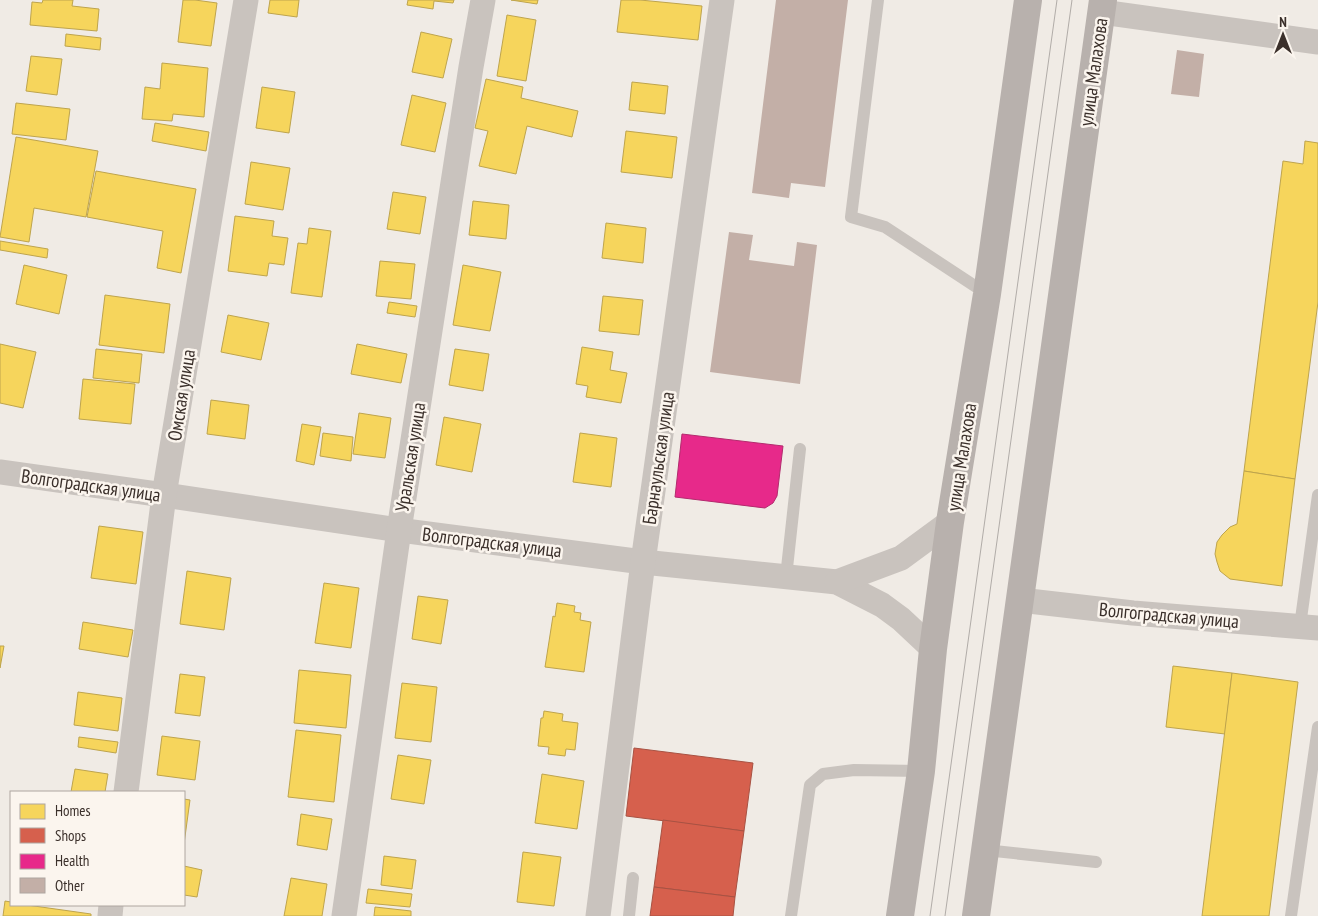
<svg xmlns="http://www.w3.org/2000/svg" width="1318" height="916" font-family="'PT Sans Narrow',sans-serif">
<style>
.homes{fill:#f6d55c;stroke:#bea44d}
.shops{fill:#d6604d;stroke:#a85243}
.health{fill:#e7298a;stroke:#b32b6e}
.building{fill:#c3afa7}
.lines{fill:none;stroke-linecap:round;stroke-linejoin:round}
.lane{stroke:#c9c3be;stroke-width:12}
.street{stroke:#c9c3be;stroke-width:25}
.primary{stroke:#b8b1ad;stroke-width:28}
.tram{stroke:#b1aca8;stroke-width:1}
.labels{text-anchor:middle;stroke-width:5;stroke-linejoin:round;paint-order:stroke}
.street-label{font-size:19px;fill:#3b302b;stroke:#fbf5ee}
</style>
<rect width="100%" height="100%" fill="#f0ebe5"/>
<!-- homes -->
<g class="homes">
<polygon points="43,0 73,0 72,6 99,9 97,31 30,25 32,2 42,3"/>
<polygon points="183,0 195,0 217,3 211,46 178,42"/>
<polygon points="270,0 299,0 297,17 268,13"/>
<polygon points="408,0 454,0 453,3 434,1 433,9 407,5"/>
<polygon points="511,0 538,0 537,4"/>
<polygon points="621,0 640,0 702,6 698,40 617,32"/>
<polygon points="507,15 536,20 526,81 497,76"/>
<polygon points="421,32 452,39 443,78 412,72"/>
<polygon points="66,34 101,38 100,50 65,46"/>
<polygon points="31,56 62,59 57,95 26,91"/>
<polygon points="162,63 208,68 204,117 173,114 172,121 142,119 145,87 160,89"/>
<polygon points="486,79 523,87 521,98 578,111 572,137 527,126 516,174 479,166 488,131 475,128"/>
<polygon points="632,82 668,86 665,114 629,110"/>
<polygon points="262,87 295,92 289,133 256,128"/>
<polygon points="412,95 446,103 435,152 401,145"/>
<polygon points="16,103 70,109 66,140 12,134"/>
<polygon points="155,123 209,132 206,151 152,141"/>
<polygon points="626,131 677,137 672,178 621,172"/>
<polygon points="16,137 98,151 86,217 34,208 29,242 0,237"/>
<polygon points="1305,141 1318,143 1318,302 1295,479 1244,471 1283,161 1303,164"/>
<polygon points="251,162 290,168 283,210 245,204"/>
<polygon points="96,171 196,189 181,273 157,268 163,231 87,217"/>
<polygon points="393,192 426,197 420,234 387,229"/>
<polygon points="473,201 509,205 506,239 469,235"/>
<polygon points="235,216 274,221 272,236 288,238 284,265 269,263 267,276 228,271"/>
<polygon points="606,223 646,228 643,263 602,258"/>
<polygon points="309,228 331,231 322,297 291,293 298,243 307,244"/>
<polygon points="0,241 48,249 47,258 0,250"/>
<polygon points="380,261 415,264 411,299 376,296"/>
<polygon points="24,265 67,275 59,314 16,304"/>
<polygon points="463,265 501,272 490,331 453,325"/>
<polygon points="105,295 170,304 164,353 99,345"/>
<polygon points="603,296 643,300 639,335 599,331"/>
<polygon points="389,302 417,306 415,317 387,313"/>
<polygon points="228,315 269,323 261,360 221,352"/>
<polygon points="0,344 36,352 23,408 0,403"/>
<polygon points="357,344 407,354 401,383 351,374"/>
<polygon points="582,347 613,352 610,370 627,373 621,403 586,397 588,386 576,384"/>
<polygon points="96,349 142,354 139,383 93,378"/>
<polygon points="455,349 489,354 483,391 449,385"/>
<polygon points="83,379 135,384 131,424 79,419"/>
<polygon points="211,400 249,405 245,439 207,434"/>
<polygon points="359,413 391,418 385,458 353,454"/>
<polygon points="444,417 481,424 472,472 436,465"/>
<polygon points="302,424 321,427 314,465 296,461"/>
<polygon points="323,433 353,437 351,461 320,456"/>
<polygon points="580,433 617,438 611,487 573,482"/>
<polygon points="1244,471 1295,479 1282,586 1230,579 1220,571 1217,562 1215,554 1217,542 1222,535 1230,527 1237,524"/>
<polygon points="99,526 143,532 136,584 91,578"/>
<polygon points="187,571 231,578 224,630 180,624"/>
<polygon points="324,583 359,588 351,648 315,643"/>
<polygon points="418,596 448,600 441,644 412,639"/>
<polygon points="557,603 575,606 574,612 581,613 580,620 591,622 584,672 545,667 553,616 555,617"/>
<polygon points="83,622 133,630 128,657 79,649"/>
<polygon points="0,646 4,646 0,668"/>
<polygon points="1173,666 1232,673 1225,734 1166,727"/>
<polygon points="299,670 351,675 346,728 294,723"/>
<polygon points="1232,673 1298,682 1269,916 1202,916"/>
<polygon points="180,674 205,677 200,716 175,713"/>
<polygon points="402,683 437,687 431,742 395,738"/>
<polygon points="78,692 122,698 118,731 74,725"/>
<polygon points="544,711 563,714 562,721 578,723 575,750 566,749 565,756 548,754 549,747 538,746 541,718 543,718"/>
<polygon points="296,730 341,735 334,802 288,797"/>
<polygon points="162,736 200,741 195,780 157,775"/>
<polygon points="79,737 118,742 116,753 78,747"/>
<polygon points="398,755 431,760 424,804 391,799"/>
<polygon points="75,769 108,774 105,792 71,792"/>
<polygon points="542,774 584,781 577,829 535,823"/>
<polygon points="184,799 190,800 184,844"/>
<polygon points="301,814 332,819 327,850 297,845"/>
<polygon points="523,852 561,857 554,906 517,902"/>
<polygon points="384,856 416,860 412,889 381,885"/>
<polygon points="184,866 202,870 197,897 184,895"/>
<polygon points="291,878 327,884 322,916 284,916"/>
<polygon points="368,889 412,894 410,907 366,903"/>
<polygon points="5,901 11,902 11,905 27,905 91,914 91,916 3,916"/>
<polygon points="375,907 411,911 411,916 374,916"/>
</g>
<!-- shops -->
<g class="shops">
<polygon points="634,748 753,763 744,831 626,816"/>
<polygon points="663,820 744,831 735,897 654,887"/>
<polygon points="654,887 735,897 733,916 650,916"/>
</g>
<!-- health -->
<polygon class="health" points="682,434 783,446 777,496 773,503 765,508 675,497"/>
<!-- building -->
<g class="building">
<polygon points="776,0 848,0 825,187 791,183 789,198 752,193"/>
<polygon points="1177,50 1204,54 1199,97 1171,94"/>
<polygon points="729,232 753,235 749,260 794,266 797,242 817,245 800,384 710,372"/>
</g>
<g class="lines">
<!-- lane -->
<g class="lane">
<polyline points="878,0 851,217 885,227 987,294"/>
<polyline points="786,577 800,449"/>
<polyline points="1300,626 1318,495"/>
<polyline points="985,850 1096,862"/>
<polyline points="629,916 633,878"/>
<polyline points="791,916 810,785 823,774 854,770 921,771"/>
<polyline points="1291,916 1318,727"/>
</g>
<!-- street -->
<g class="street">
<polyline points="1102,12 1318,42"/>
<polyline points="0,472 164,495 399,530 643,562 837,582 882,605 901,619 933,649"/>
<polyline points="837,582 901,558 950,522"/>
<polyline points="1020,600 1133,613 1318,628"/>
<polyline points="126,792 164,495 246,0"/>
<polyline points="110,916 111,905"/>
<polyline points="344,916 399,530 471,67 483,0"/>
<polyline points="598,916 643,562 722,0"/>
</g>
<!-- primary -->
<g class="primary">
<polyline points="900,916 921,771 933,649 950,522 987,294 1028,0"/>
<polyline points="976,916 1103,0"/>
</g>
<!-- tram -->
<g class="tram">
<polyline points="930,916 1057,0"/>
<polyline points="945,916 1072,0"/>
</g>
</g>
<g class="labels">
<!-- street labels -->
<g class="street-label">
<text transform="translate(1093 72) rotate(-82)" y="7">улица Малахова</text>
<text transform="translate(181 395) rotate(-81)" y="7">Омская улица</text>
<text transform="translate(410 457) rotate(-81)" y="7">Уральская улица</text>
<text transform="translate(961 457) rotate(-81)" y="7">улица Малахова</text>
<text transform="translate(658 458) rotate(-82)" y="7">Барнаульская улица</text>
<text transform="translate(91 485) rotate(8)" y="7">Волгоградская улица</text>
<text transform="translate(492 542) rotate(7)" y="7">Волгоградская улица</text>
<text transform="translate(1169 615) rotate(5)" y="7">Волгоградская улица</text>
</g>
</g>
<!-- legend -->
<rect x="10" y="791" width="175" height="115" fill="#fbf5ee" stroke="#aea6a0"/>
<rect x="20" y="804" width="25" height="15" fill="#f6d55c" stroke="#aea6a0"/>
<text x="55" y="816" font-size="15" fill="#3b302b">Homes</text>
<rect x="20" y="828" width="25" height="15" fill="#d6604d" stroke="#aea6a0"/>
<text x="55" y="841" font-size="15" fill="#3b302b">Shops</text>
<rect x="20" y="854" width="25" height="15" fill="#e7298a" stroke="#aea6a0"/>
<text x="55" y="866" font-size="15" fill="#3b302b">Health</text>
<rect x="20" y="878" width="25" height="15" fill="#c3afa7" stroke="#aea6a0"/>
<text x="55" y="891" font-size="15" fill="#3b302b">Other</text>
<!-- north arrow -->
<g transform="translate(1283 35)" stroke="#fbf5ee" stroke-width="4" paint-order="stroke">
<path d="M0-4L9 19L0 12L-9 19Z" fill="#3b302b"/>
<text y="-8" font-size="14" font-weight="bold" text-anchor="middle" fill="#3b302b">N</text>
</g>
</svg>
